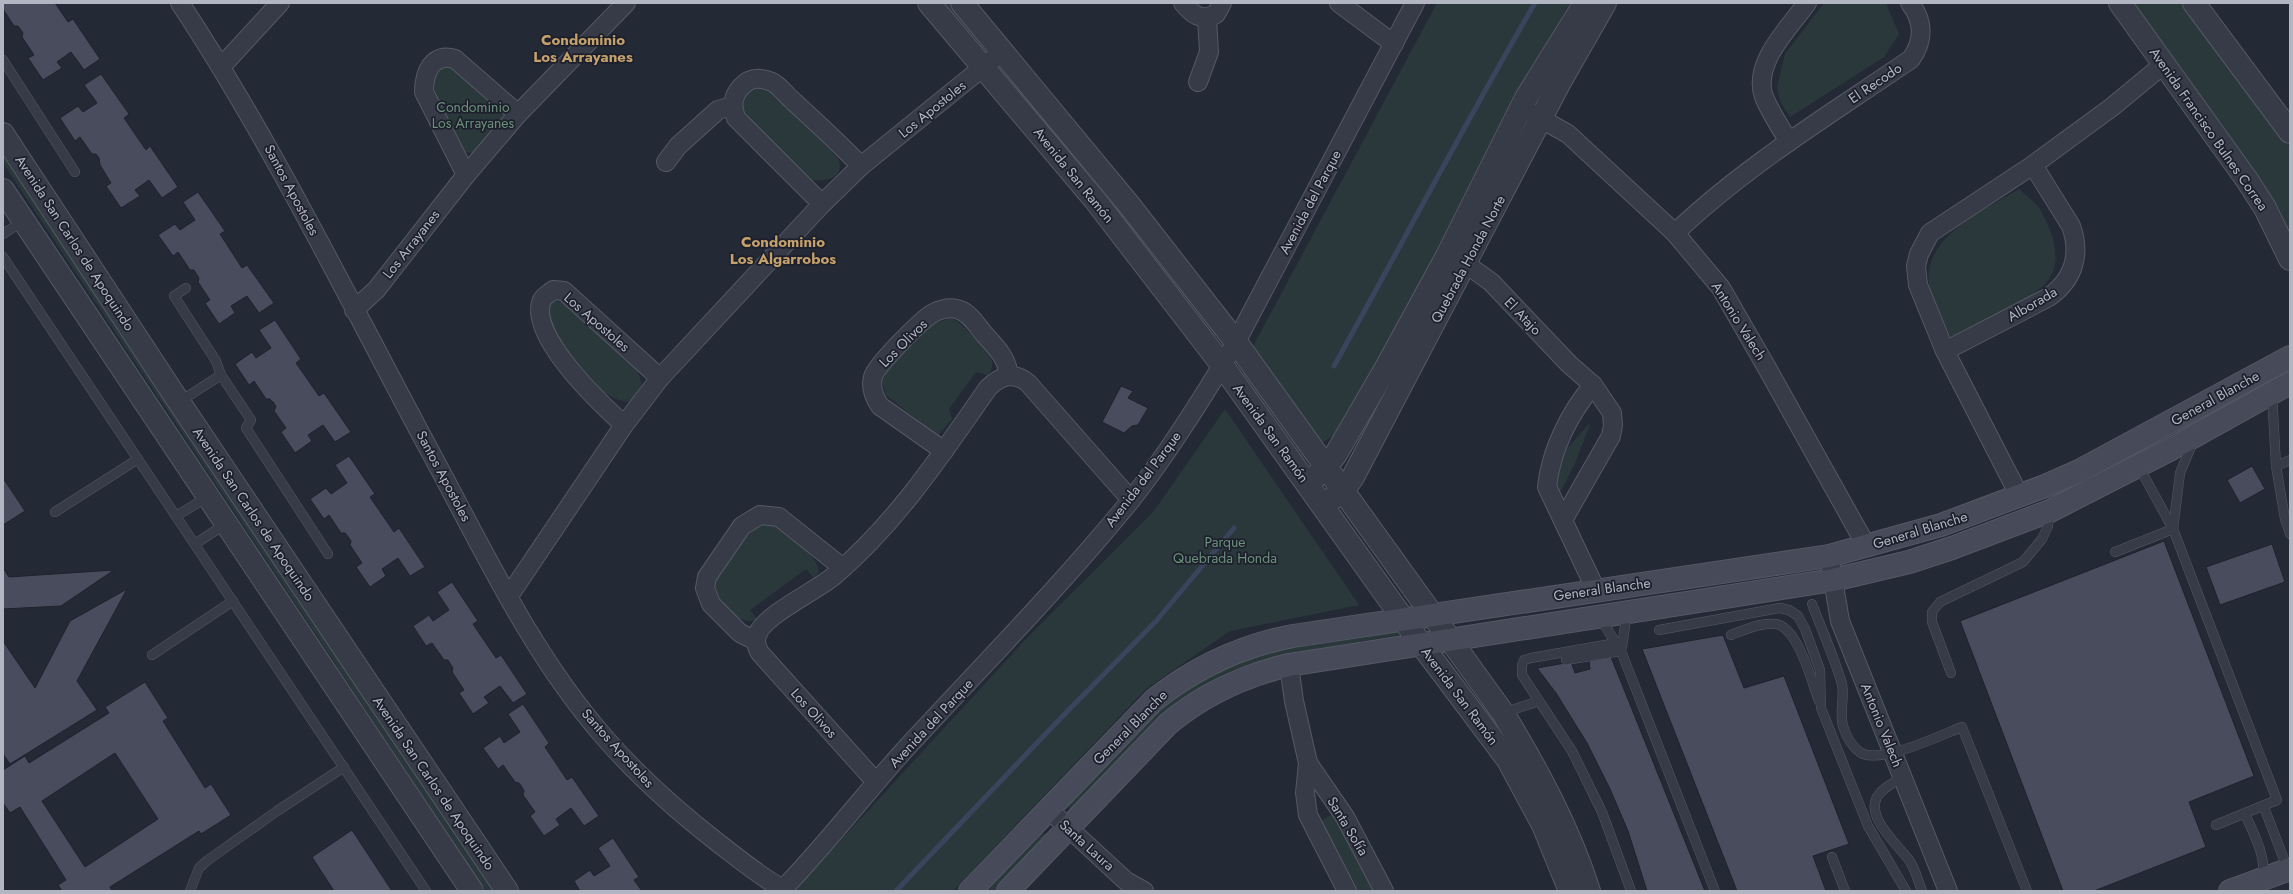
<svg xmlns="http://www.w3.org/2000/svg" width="2293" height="894" font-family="Jost,sans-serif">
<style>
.green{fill:#2a383b}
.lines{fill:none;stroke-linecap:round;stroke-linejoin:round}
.stream{stroke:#3b445d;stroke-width:5}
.building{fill:#484c5c;stroke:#1e222e;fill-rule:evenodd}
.service-casing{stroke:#555965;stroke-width:10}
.minor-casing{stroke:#555965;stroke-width:20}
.tertiary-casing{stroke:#555965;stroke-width:24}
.secondary-casing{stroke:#555965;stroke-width:24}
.service{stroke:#373b47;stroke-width:9}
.minor{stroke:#373b47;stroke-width:18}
.tertiary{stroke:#373b47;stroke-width:22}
.secondary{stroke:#464a59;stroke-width:22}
.labels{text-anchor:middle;stroke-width:3.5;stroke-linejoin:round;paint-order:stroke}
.street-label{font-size:14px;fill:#b2b6c3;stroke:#1d202c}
.park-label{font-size:14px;fill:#6c917b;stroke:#1d202c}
.neighbourhood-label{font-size:15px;font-weight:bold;fill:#c5a16b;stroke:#1d202c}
</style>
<rect width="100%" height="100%" fill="#242936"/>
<!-- green -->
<g class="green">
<polygon points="940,3 952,3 990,49 987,52 983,51"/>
<polygon points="1437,3 1570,3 1538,58 1447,237 1342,430 1320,444 1249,354"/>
<polygon points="1824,3 1886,3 1899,34 1884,57 1790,117 1780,101 1777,87 1785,54"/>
<polygon points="2132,3 2183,3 2225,56 2290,147 2290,236 2280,210"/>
<polygon points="1002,63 1217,331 1217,336 1211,336 1000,70 999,65"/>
<path d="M450,65L504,112L503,119L476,151L470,153L465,152C457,136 430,95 434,78C436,70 443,67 450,65Z"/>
<path d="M758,86H768L838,158C845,177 828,182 812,180L740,112C740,97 745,93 758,86Z"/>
<polygon points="3,148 497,891 486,891 3,163"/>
<path d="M2019,189C2025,195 2034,201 2039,208C2052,230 2066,263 2044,285C2022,306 1980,326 1953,342C1948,330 1930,297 1929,286C1922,236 1984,211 2019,189Z"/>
<path d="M552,301L563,302L636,369C645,386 642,388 630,402C596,402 554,340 545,310Z"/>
<path d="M951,318C960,321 990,352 992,361C993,366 991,371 988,375L976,372L949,409L952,419L938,436L886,395L882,382L888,369L933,324Z"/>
<polygon points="1245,371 1307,460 1304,462 1241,374"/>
<polygon points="1225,409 1359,605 1230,631 1146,689 953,891 794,891 1026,639 1154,511"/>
<polygon points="1591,422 1576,461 1558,497 1553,488 1562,454"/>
<path d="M764,524C767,524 770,524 773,525C785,528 819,559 819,571L814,578L806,569L750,610L757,619C739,629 713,599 715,581C719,567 750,527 764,524Z"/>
<polygon points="1395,628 1401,632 1398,635 1304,651 1260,661 1223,674 1164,713 1074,807 1070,809 1067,807 1067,804 1169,701 1198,679 1256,653"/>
<polygon points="1333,814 1377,891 1358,891 1321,820"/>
<polygon points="1041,831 1046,835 1045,839 995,891 985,891"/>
</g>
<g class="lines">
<!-- stream -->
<g class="stream">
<path d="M1334,366C1401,246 1465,123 1535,3"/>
<polyline points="896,891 1054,725 1157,620 1234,528"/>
</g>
</g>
<!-- building -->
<g class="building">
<polygon points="3,3 55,3 68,22 73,19 100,59 84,70 71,52 57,62 62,68 43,80 28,58 34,55 22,37 23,33 18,26 14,26 3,9"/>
<polygon points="101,74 129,114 124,118 146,150 150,146 178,187 162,198 149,180 135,190 140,196 121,208 106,186 111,183 100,165 99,158 96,154 92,154 80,137 75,141 60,118 78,106 83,112 97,103 84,85"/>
<polygon points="198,192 225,231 220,234 233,254 242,268 247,265 274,303 259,313 247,296 231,306 235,313 219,324 205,303 210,300 198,282 199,278 197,275 194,270 190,270 178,252 173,256 158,235 175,224 180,230 195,220 183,202"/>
<polygon points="275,320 301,359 296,363 319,396 324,393 351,432 335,442 323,425 308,435 312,441 295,453 281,432 286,428 274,411 276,407 274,403 270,399 266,399 254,381 249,385 235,364 252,352 256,358 271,348 259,330"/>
<polygon points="1121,386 1133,391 1128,398 1148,408 1138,425 1132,426 1124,433 1102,422"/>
<polygon points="349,456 375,494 370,497 394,532 399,528 425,567 410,576 398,558 382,569 386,576 370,587 356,567 362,563 350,545 351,541 349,538 345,533 341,533 329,515 324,519 310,499 326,488 331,494 347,483 335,465"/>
<polygon points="2252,466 2265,489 2240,503 2227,480"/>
<polygon points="3,478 25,511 3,525"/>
<polygon points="2164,541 2254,776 2189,802 2206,847 2094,891 2063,891 1960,621"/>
<polygon points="2272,544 2285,582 2220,605 2206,567"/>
<polygon points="3,568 9,577 114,570 61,606 3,609"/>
<polygon points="452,582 478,621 473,624 496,658 501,655 527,694 513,703 500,686 484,697 489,703 473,714 459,693 464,690 452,672 453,668 451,665 448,660 444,660 432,643 426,646 413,626 429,615 433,621 449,610 437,592"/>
<polygon points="127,589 77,681 97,710 10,764 3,754 3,641 35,688 70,621"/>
<polygon points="1723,635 1744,688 1784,676 1849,844 1813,856 1826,891 1737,891 1642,649"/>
<polygon points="1611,657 1705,891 1647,891 1628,831 1610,789 1587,743 1556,693 1537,668 1571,662 1575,673 1590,669 1589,661"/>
<path d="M145,682L168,718L163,721L205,788L211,784L231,815L201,834L199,831L110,887L112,891H62L58,885L66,880L20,807L10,813L3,803V770L25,756L29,763L109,713L105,707ZM115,753L158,819L85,867L42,801Z"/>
<polygon points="523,704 549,743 545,747 567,780 572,777 599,816 584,826 571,808 556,819 560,825 544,836 530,816 535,812 523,795 524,791 522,787 519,783 515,782 503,765 498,769 483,748 500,736 504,743 520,732 508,714"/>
<polygon points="352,830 392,891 334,891 312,857"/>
<polygon points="613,838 639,877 634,880 642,891 580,891 574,881 590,870 594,876 610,866 598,848"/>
</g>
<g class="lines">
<!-- service casing -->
<g class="service-casing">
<g id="service">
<polyline points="3,60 75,172"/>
<polyline points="3,234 23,221"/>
<polyline points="3,257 426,891"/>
<polyline points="186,288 174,296 216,361 221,375 251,420 246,428 328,554"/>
<polyline points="2272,393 2276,466 2285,519 2290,534"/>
<polyline points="179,402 221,375"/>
<polyline points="2138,465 2173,529 2277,800 2216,825"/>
<polyline points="2276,466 2290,460"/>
<polyline points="55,512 138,459"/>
<polyline points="176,516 209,496"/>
<polyline points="2173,529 2180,473 2193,442"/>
<polyline points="195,544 227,523"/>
<polyline points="2115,552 2173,529"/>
<path d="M1812,604C1822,630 1834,657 1842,684C1845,697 1839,712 1843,726C1846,736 1852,747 1861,753C1881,764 1941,735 1962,727L2027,891"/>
<polyline points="1600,618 1621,651 1715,891"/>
<polyline points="1659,630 1780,608 1789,610 1798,616 1805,629 1820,670 1821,708 1868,826 1906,891"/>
<path d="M1731,635C1745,630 1761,622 1776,624C1798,627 1812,683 1819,701"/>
<polyline points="1622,642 1531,658 1524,660 1522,665 1522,675 1572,751 1602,812 1631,891"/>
<polyline points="1622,647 1627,612"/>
<polyline points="152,655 233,601"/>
<polyline points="1566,660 1621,651"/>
<polyline points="1951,673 1932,622 1932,612 1940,602 2023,562 2042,539 2048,526 2049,512"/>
<polyline points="1503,713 1539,701"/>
<path d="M1903,777C1895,782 1886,786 1880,793C1861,814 1898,845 1909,860C1915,868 1918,881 1922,891"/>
<polyline points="2264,807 2288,870"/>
<path d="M2245,814C2254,835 2266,855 2263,878"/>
<polyline points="1832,857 1845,891"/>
<polyline points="190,891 199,868 208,860 277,811 344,767"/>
</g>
</g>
<!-- minor casing -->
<g class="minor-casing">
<g id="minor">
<path d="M180,3C275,147 350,303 432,455C484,551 532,655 605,738C638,776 676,810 717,842C738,858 759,876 783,889"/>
<path d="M1183,3C1192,14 1201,22 1216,14L1222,3"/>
<polyline points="1339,3 1394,44"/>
<polyline points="221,67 280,3"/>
<polyline points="1198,82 1209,52 1207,18"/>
<polyline points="1529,112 1568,134 1675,233 1721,288 1767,368 1867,547"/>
<path d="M1789,142C1781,128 1770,112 1764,97C1752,63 1789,28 1807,3"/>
<polyline points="666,162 678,146 718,110 732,106"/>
<path d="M466,175L424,92C424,73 432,52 455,59L518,114"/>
<path d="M822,204L736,118C732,106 732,97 741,87C750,77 760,77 772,82C779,85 786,95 792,100C816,122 839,143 861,166"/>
<path d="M1675,233C1745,166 1831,114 1911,59C1924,41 1924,21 1910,3"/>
<polyline points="1453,259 1466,264 1491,282 1569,364 1593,385 1612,413 1613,425 1611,436 1563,520"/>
<polyline points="354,310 376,290 466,175 518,114 626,3"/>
<path d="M1945,351L2049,297C2074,279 2081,254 2071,226L2033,165"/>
<path d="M1593,385C1569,414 1551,450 1547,487L1596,590"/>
<path d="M624,425C601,404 527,335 542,300C544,296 550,293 553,290L564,291L660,378"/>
<path d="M944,451L880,406C874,397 870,388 873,377C876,365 919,323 930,315C937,310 948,307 956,309C969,311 977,326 985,335C997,348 1007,358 1009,376"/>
<polyline points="2020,497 1945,351 1918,285 1916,266 1919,254 1930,233 2033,165 2112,107 2164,64"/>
<polyline points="1829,556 1840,621 1948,891"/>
<polyline points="509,596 624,425 660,378 822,204 861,166 1003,51"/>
<polyline points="756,641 740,633 711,604 705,588 707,577 742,526 760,515 779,517 843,568"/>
<polyline points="1289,665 1294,701 1308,763 1305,793 1308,815 1347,891"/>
<polyline points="1308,763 1345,817 1384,891"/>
<path d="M876,782L760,653C756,647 755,639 758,633C766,614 818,590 835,575C897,522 942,454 988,388C1000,376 1014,371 1028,383L1131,500"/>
<polyline points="1048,809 1126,881 1144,891"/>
<path d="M781,891C826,845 865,793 909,745C984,664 1061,586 1131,500C1170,451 1204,396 1236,342L1415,3"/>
</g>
</g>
<!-- tertiary casing -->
<g class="tertiary-casing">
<g id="tertiary">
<polyline points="929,3 1095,200 1222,365 1421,644 1508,760 1543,825 1570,891"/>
<path d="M962,3L1130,206L1236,342L1503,713C1537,769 1569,828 1589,891"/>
<polyline points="2120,3 2247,180 2265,208 2290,259"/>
<polyline points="2194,3 2290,132"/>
<polyline points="3,134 179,402 507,891"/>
<polyline points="3,190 472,891"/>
<polyline points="1315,477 1325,468 1336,454 1387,366 1447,256 1526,98 1585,3"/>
<polyline points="1333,498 1343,491 1353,477 1561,80 1605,3"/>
</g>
</g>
<!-- secondary casing -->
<g class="secondary-casing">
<g id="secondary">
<path d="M970,891L1154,700C1196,667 1240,646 1293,636L1829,556L1941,525L2045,486L2079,471L2290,357"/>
<path d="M1008,891L1168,724C1204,694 1243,676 1289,665L1833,580L1909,562L1952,548L2050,511L2171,449L2290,383"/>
<polyline points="2230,891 2290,869"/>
</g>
</g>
<!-- service -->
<use href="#service" class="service"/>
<!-- minor -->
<use href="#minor" class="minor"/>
<!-- tertiary -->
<use href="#tertiary" class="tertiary"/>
<!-- secondary -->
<use href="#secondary" class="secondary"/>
</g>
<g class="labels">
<!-- street labels -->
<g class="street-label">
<text transform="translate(1875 83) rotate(-34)" y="5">El Recodo</text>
<text transform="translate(932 109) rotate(-39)" y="5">Los Apostoles</text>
<text transform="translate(2209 129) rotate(55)" y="5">Avenida Francisco Bulnes Correa</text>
<text transform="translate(1074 175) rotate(51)" y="5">Avenida San Ramón</text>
<text transform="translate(292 190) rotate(62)" y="5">Santos Apostoles</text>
<text transform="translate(1310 202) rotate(-62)" y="5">Avenida del Parque</text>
<text transform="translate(75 243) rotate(57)" y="5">Avenida San Carlos de Apoquindo</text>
<text transform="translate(411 244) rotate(-52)" y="5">Los Arrayanes</text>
<text transform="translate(1468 259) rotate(-62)" y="5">Quebrada Honda Norte</text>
<text transform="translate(2032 304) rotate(-30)" y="5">Alborada</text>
<text transform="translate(1523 316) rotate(46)" y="5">El Atajo</text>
<text transform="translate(1739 321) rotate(58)" y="5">Antonio Valech</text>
<text transform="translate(597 322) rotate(41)" y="5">Los Apostoles</text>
<text transform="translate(903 343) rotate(-45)" y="5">Los Olivos</text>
<text transform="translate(2215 398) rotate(-29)" y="5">General Blanche</text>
<text transform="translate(1271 433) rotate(54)" y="5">Avenida San Ramón</text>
<text transform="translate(444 476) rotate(62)" y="5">Santos Apostoles</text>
<text transform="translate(1143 479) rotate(-53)" y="5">Avenida del Parque</text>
<text transform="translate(254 514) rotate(56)" y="5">Avenida San Carlos de Apoquindo</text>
<text transform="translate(1920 530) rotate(-17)" y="5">General Blanche</text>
<text transform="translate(1602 589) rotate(-8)" y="5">General Blanche</text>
<text transform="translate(1460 696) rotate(53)" y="5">Avenida San Ramón</text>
<text transform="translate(814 713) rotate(48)" y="5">Los Olivos</text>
<text transform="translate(931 723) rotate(-47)" y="5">Avenida del Parque</text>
<text transform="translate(1882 725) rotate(68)" y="5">Antonio Valech</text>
<text transform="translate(1130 727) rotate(-45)" y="5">General Blanche</text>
<text transform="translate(618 748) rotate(48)" y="5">Santos Apostoles</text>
<text transform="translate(434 783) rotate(56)" y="5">Avenida San Carlos de Apoquindo</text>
<text transform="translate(1348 826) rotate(59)" y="5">Santa Sofía</text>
<text transform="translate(1087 845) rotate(42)" y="5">Santa Laura</text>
</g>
<!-- park labels -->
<g class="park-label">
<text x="473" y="112">Condominio<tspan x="473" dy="16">Los Arrayanes</tspan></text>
<text x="1225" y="547">Parque<tspan x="1225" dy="16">Quebrada Honda</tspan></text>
</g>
<!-- neighbourhood labels -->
<g class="neighbourhood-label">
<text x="583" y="45">Condominio<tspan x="583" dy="17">Los Arrayanes</tspan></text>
<text x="783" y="247">Condominio<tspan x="783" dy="17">Los Algarrobos</tspan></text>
</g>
</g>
<!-- border -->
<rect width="2293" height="894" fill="none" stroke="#b2b6c3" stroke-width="8"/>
</svg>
